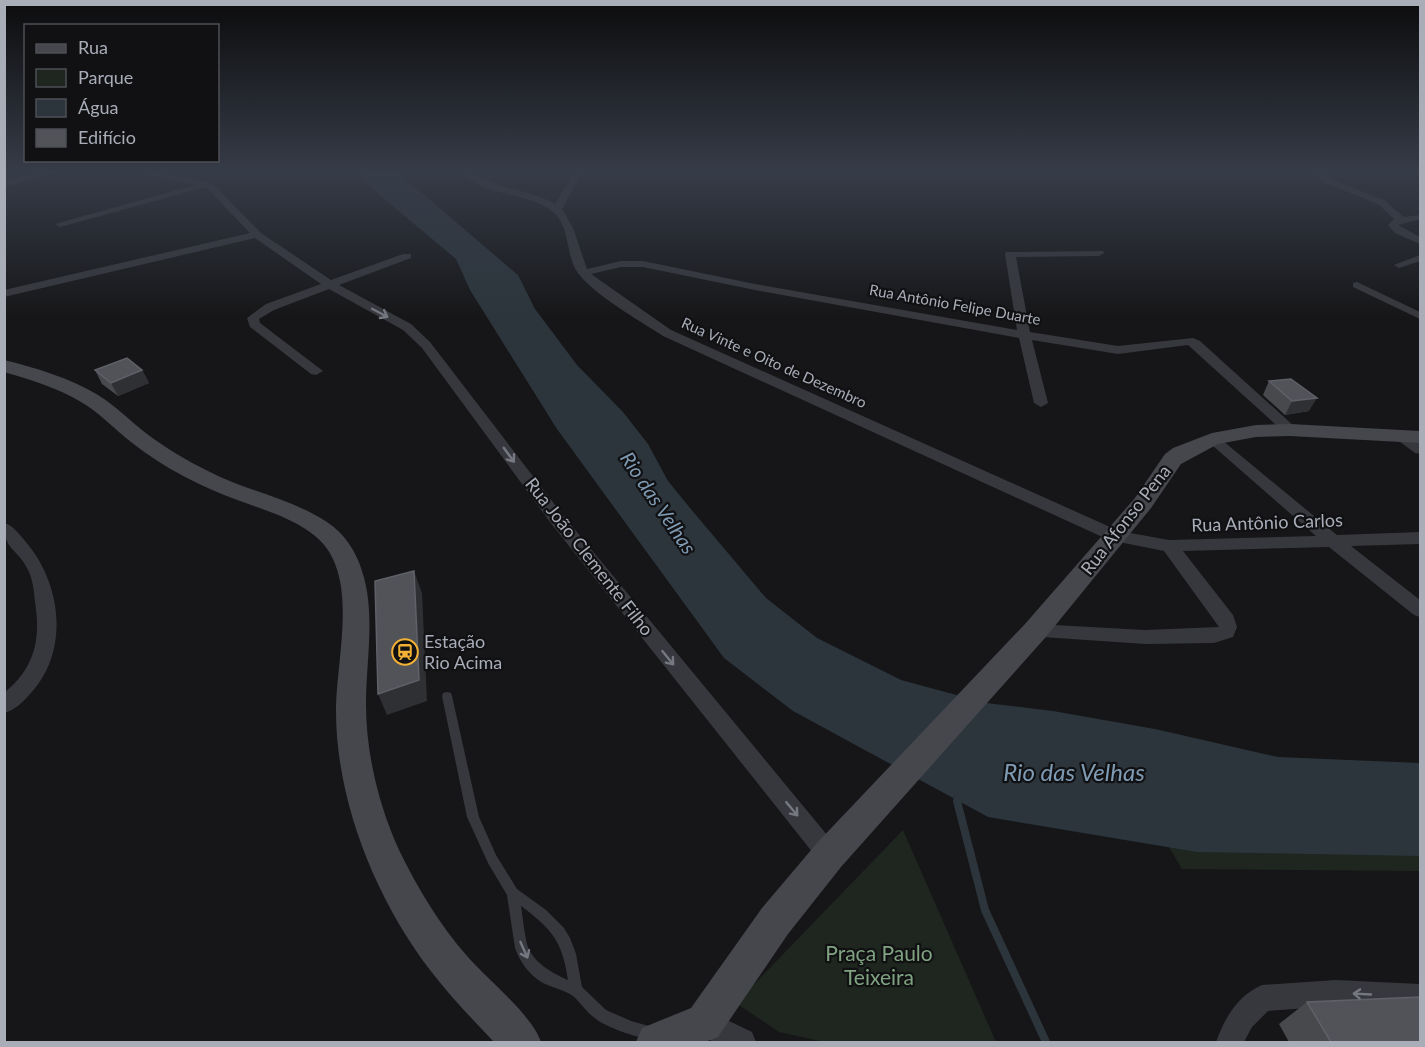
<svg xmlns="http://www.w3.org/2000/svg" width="1425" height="1047" font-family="Lato,sans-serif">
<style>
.green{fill:#1e261f}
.water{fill:#2c353c}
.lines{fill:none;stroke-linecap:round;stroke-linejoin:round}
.stream{stroke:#2c353c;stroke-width:8}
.service{fill:#37383d;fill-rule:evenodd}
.minor{fill:#37383d;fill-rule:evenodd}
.secondary{fill:#45474d;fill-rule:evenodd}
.wall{fill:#47494d}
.shaded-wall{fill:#2f3033}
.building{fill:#525359;stroke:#5f6168;stroke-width:1.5}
.oneway{stroke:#757881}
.labels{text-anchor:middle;stroke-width:4.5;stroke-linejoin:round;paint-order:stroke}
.far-street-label{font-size:15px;fill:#a8adb8;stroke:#111113}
.street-label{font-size:18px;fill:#a8adb8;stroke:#111113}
.poi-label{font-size:18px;fill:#a8adb8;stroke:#111113;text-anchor:start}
.water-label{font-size:20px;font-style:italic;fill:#7f9bb3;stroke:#111113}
.near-park-label{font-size:21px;fill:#7fa381;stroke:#111113}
.near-water-label{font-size:24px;font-style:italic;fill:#7f9bb3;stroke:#111113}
</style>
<rect width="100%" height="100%" fill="#161618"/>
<!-- green -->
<g class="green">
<polygon points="1157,827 1420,833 1420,871 1182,869"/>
<polygon points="903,830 996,1042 824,1042 779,1032 736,1003"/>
</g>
<!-- water -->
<polygon class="water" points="358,172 397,172 518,275 535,309 577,365 623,412 648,444 668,481 690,508 766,598 817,638 901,680 986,703 1053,711 1155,729 1278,757 1420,763 1420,856 1197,852 988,817 793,711 724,658 557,429 470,290 456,259 370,187"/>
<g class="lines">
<!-- stream -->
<polyline class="stream" points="961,795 957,801 985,910 1046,1042"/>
<!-- service -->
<path class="service" d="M447,692L451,693L452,696L479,817L496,855L517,889L546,910L564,928L570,938L576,954L582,987L606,1010L631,1021L656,1028L658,1033L656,1038C645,1042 606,1027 596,1019C587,1013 581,1003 573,996C565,990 553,988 543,983C530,976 520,962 515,948L507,895L488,863L467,817L442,696L443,693ZM521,906C553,930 562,941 568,980C552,973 532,962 527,944C524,932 523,919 521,906Z"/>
<!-- minor -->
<g class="minor">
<polygon points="44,172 58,172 4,187 4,181"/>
<polygon points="141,172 157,172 212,183 261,233 331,280 403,254 411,254 411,258 339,285 411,324 430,342 562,514 837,847 841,855 837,863 829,866 821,863 550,522 422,348 403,330 329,289 274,310 259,319 260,323 323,371 316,375 311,374 250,327 247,318 266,304 321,284 255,238 4,297 4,290 250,233 206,187 60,227 55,224 195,185 145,175"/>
<path d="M461,172C473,172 480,178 492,182C513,190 535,193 555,204L574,172H582L562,209L573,228L587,269L621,261H643L755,284L1017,330L1005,254L1006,252L1103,251L1104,253L1099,256L1016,257L1030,332L1118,346L1193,338L1200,341L1295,427L1297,430L1295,433H1285L1188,345L1118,354L1032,340L1048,403L1041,407L1034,403L1019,338L755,290L643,267H621L591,274L671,330L1119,531L1169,540L1316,536L1205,439L1207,436H1217L1337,535L1420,532V544L1351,546L1420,600V617L1414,615L1329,547L1183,551L1233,615L1237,627L1233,637L1214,643L1145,644L1028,636L1026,631L1028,626L1035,624L1145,630L1219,627L1164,551L1109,540L663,336C640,321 593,294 578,273C565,256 571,225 552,211C526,191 482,197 461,172Z"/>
<polygon points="1313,172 1322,172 1331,179 1384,200 1404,217 1420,215 1420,219 1398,225 1420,237 1420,244 1395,233 1388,225 1394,219 1378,204 1325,183"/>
<polygon points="1420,255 1420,261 1399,268 1394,265"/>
<polygon points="1357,282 1420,312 1420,319 1353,287 1353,283"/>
<polygon points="1401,432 1420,443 1420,454 1415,453 1396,439 1394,436"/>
<path d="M4,523C13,525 19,534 25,541C61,582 71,651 30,694C23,702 15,710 4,713V693C35,668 41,639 35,602C34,591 33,580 28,570C18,548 4,552 4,523Z"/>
<path d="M1336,980L1420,984V1010L1336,1006L1268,1011L1252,1027L1244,1042H1216C1224,1019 1238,995 1262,985Z"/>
<polygon points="704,1009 752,1032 756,1042 714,1042 694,1033 690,1023 694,1013"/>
</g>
<!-- secondary -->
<g class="secondary">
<path d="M4,360C36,368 70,378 98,395C116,406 130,421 147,434C166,448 187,461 208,471C246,491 290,498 327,522C344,533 356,551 362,571C376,613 366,661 366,704C366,754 379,807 400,852C418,889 440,925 467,956C488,980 532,1015 541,1042H494C472,1019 450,996 430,970C375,898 335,799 336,707C337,662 353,598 332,557C317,525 270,512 240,501C201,487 164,468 131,442C114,429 100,413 81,402C58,388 31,380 4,372Z"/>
<polygon points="1290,424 1420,431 1420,443 1290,436 1256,437 1218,444 1181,464 1151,508 1045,638 841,867 788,934 718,1037 705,1042 636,1042 642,1028 691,1008 762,908 817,843 1025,624 1135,498 1165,454 1173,448 1212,433 1256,425"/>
</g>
</g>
<!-- wall -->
<g class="wall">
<polygon points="95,370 142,370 149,383 118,396 102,384"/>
<polygon points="1269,381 1309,411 1285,415 1263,395"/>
<polygon points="1307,1002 1420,1042 1289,1042 1279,1024"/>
</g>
<!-- shaded-wall -->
<g class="shaded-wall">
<polygon points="142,370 149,383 118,396 111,383"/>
<polygon points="1317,398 1309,411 1285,415 1292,401"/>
<polygon points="414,571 422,593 427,701 387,715 378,694"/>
</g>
<!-- building -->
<g class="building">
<polygon points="127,358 142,370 111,383 95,370"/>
<polygon points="1291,379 1317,398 1292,401 1269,381"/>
<polygon points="414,571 419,680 378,694 375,581"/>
<polygon points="1420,997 1420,1042 1331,1042 1307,1002"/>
</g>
<!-- one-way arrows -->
<defs><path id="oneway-shaft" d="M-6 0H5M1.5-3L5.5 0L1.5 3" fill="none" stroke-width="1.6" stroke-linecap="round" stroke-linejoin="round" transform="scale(1.5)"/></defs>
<g class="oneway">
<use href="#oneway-shaft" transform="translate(380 313) rotate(28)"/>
<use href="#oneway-shaft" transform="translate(509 455) rotate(54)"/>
<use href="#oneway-shaft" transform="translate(668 658) rotate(51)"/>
<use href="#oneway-shaft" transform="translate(792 809) rotate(50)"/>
<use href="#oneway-shaft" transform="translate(524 950) rotate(66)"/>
<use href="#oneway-shaft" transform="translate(1362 994) rotate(-177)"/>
</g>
<!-- sky -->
<linearGradient id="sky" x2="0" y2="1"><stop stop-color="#0c0c0d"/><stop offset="0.54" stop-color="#363c48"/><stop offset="1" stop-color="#363c48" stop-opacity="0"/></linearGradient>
<rect width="1425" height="318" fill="url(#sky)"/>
<!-- icons -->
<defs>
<g id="station-ring" transform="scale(1.35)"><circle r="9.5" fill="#111113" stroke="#f2b134" stroke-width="1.5"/><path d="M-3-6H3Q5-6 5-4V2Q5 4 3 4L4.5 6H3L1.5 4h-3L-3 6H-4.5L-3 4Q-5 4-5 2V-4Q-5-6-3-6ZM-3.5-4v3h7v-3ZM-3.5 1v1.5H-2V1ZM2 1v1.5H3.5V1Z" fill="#f2b134"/></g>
</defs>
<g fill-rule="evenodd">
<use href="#station-ring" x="405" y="652"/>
</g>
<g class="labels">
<!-- far-street labels -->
<g class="far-street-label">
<text transform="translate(955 305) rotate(10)" y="5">Rua Antônio Felipe Duarte</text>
<text transform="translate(774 363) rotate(24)" y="5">Rua Vinte e Oito de Dezembro</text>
</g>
<!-- street labels -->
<g class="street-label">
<text transform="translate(1126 520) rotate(-52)" y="6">Rua Afonso Pena</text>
<text transform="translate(1267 523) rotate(-2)" y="6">Rua Antônio Carlos</text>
<text transform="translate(589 557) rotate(52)" y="6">Rua João Clemente Filho</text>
</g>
<!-- poi labels -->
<g class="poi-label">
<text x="424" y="648">Estação<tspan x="424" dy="21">Rio Acima</tspan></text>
</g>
<!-- water labels -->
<g class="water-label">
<text transform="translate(658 503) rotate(56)" y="7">Rio das Velhas</text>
</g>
<!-- near-park labels -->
<g class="near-park-label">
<text x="879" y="961">Praça Paulo<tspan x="879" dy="24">Teixeira</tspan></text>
</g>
<!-- near-water labels -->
<g class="near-water-label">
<text x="1074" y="781">Rio das Velhas</text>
</g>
</g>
<!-- border -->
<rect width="1425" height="1047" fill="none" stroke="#a8adb8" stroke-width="12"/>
<!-- legend -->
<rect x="24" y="24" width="195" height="138" fill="#111113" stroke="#4d4f55" stroke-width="1.5"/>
<rect x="36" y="44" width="30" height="9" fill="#45474d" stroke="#4d4f55" stroke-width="1.5"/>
<text x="78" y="54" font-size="18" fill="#a8adb8">Rua</text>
<rect x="36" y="69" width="30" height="18" fill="#1e261f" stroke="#4d4f55" stroke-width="1.5"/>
<text x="78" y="84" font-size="18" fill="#a8adb8">Parque</text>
<rect x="36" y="99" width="30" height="18" fill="#2c353c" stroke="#4d4f55" stroke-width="1.5"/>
<text x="78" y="114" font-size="18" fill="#a8adb8">Água</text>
<rect x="36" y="129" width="30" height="18" fill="#525359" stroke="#4d4f55" stroke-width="1.5"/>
<text x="78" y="144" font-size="18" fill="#a8adb8">Edifício</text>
</svg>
